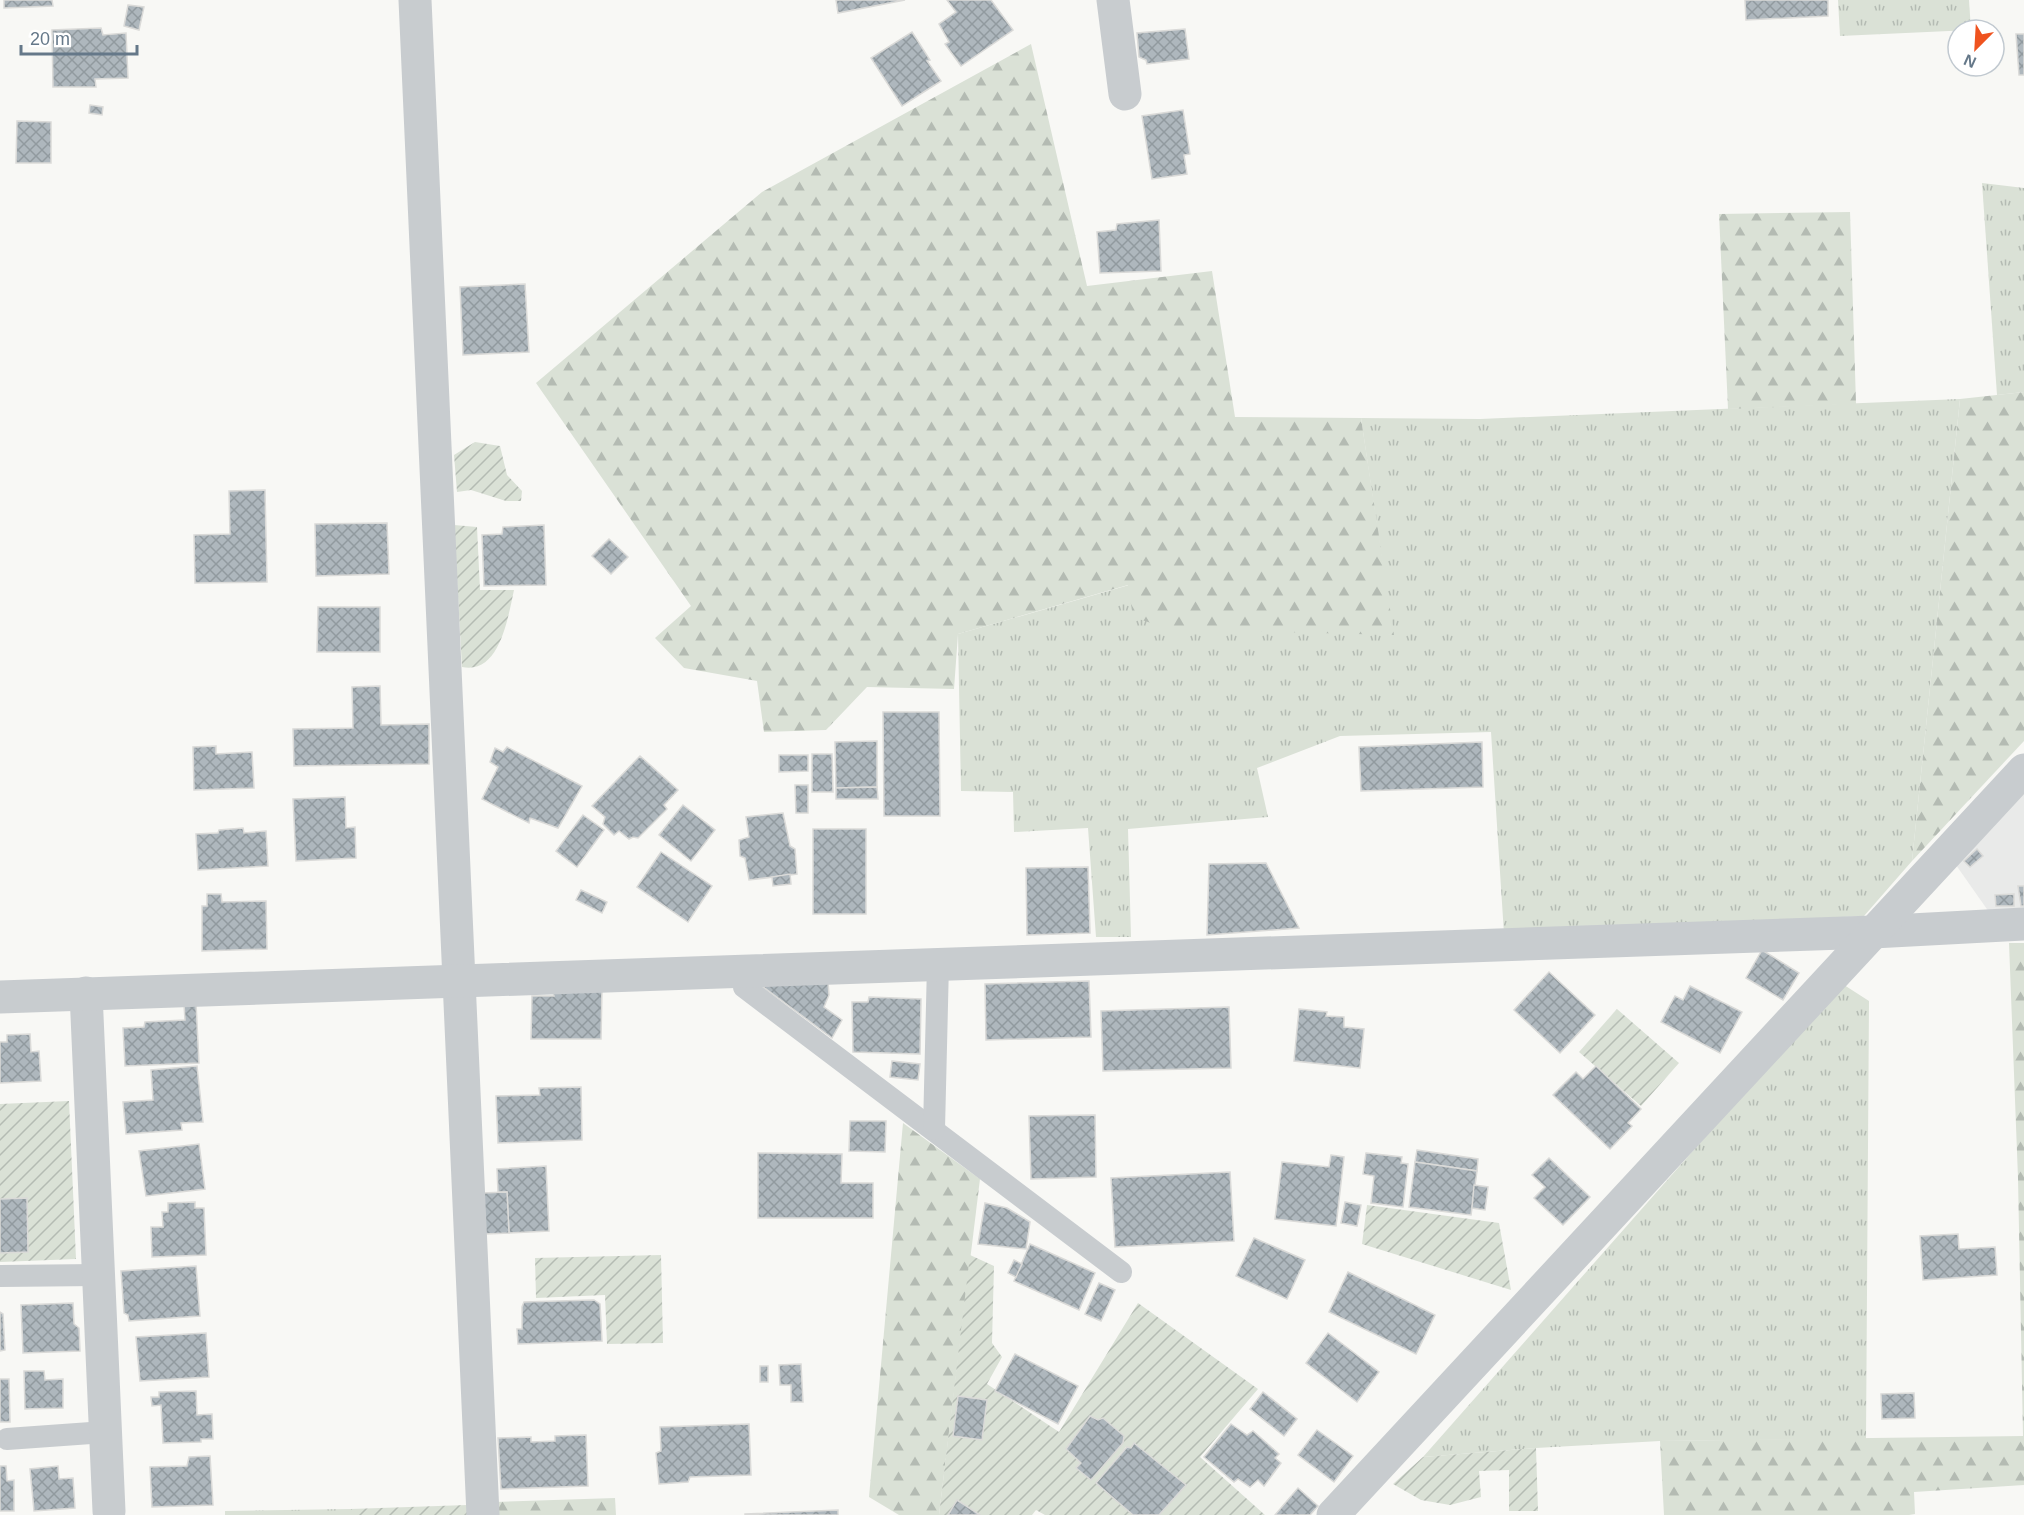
<svg xmlns="http://www.w3.org/2000/svg" width="2024" height="1515" font-family="Helvetica,sans-serif">
<style>
.built{fill:#e9eae9}
.grass{fill:url(#grass-tufts)}
.forest{fill:url(#forest-firs)}
.garden{fill:url(#garden-furrows);fill-rule:evenodd}
.building{fill:url(#building-cross-hatch);stroke:#dadad8;stroke-width:1.5}
.lines{fill:none;stroke-linecap:round;stroke-linejoin:round}
.lane{stroke:#c8cccf;stroke-width:22}
.street{stroke:#c8cccf;stroke-width:33}
</style>
<defs>
<pattern id="grass-tufts" width="24" height="20" patternUnits="userSpaceOnUse" patternTransform="scale(1.5)"><rect width="24" height="20" fill="#dae1d6"/><path d="M3 7l-1-3M5 7V3M7 7l1-3M15 17l-1-3M17 17v-4M19 17l1-3" fill="none" stroke="#b4bbb3"/></pattern>
<pattern id="forest-firs" width="22" height="20" patternUnits="userSpaceOnUse" patternTransform="scale(1.5)"><rect width="22" height="20" fill="#dae1d6"/><path d="M5 1l3.5 6h-7zM16 11l3.5 6h-7z" fill="#b4bbb3"/></pattern>
<pattern id="garden-furrows" width="10" height="10" patternUnits="userSpaceOnUse" patternTransform="scale(1.5)"><rect width="10" height="10" fill="#dae1d6"/><path d="M-1 1l2-2M0 10L10 0M9 11l2-2" fill="none" stroke="#b4bbb3"/></pattern>
<pattern id="building-cross-hatch" width="8" height="8" patternUnits="userSpaceOnUse" patternTransform="scale(1.5)"><rect width="8" height="8" fill="#aeb7bd"/><path d="M0 0l8 8M0 8l8-8" fill="none" stroke="#919a9f"/></pattern>
</defs>
<rect width="100%" height="100%" fill="#f8f8f5"/>
<!-- built -->
<polygon class="built" points="2024,794 2024,909 1989,912 1956,865"/>
<!-- grass -->
<g class="grass">
<polygon points="1838,0 1969,0 1971,30 1840,36"/>
<polygon points="1982,183 2024,188 2024,392 1997,395"/>
<polygon points="1960,399 1912,861 1864,916 1504,934 1491,732 1340,736 1257,768 1268,817 1128,829 1131,937 1096,937 1088,828 1014,832 1013,792 961,791 958,634 1129,585 1393,635 1361,418 1480,419"/>
<polygon points="1841,983 1869,1001 1866,1439 1660,1441 1536,1448 1423,1457"/>
<polygon points="351,1509 351,1515 225,1515 225,1511"/>
</g>
<!-- forest -->
<g class="forest">
<polygon points="1031,44 1087,286 1212,271 1235,417 1361,418 1394,635 1169,629 1133,617 1128,585 958,634 954,689 867,687 826,730 764,732 757,681 684,668 655,638 691,606 536,383 762,192"/>
<polygon points="1850,212 1856,404 1728,409 1719,214"/>
<polygon points="2024,392 2024,741 1912,861 1960,399"/>
<polygon points="2009,943 2024,943 2024,1485 1914,1492 1915,1514 1909,1515 1664,1515 1660,1441 2023,1436 2018,1178"/>
<polygon points="903,1123 980,1179 939,1515 899,1515 869,1497"/>
<polygon points="615,1498 616,1515 495,1515 494,1502"/>
</g>
<!-- garden -->
<g class="garden">
<polygon points="475,442 500,446 507,475 522,491 521,501 506,501 471,490 457,492 454,455"/>
<path d="M454,525L477,527L480,590H514C508,617 500,675 462,667Z"/>
<polygon points="1617,1009 1679,1063 1641,1106 1579,1052"/>
<polygon points="69,1101 76,1259 0,1262 0,1253 28,1252 27,1199 0,1199 0,1104"/>
<polygon points="1367,1205 1499,1223 1511,1290 1362,1244"/>
<polygon points="661,1255 663,1343 607,1344 605,1295 536,1298 535,1258"/>
<path d="M970,1255L994,1266L992,1343L1002,1357L987,1384L1059,1432L1138,1303L1258,1389L1200,1457L1265,1515H1159L1186,1485L1134,1444L1131,1448L1126,1447L1096,1483L1133,1515H1045L1036,1510L1032,1515H980L958,1500L948,1515H939ZM958,1397L987,1400L982,1440L953,1436ZM1103,1418L1124,1436L1123,1443L1092,1479L1077,1468L1081,1463L1066,1449L1098,1420Z"/>
<polygon points="1536,1448 1538,1511 1509,1511 1509,1470 1479,1471 1481,1497 1450,1505 1421,1500 1393,1484 1423,1457"/>
<polygon points="467,1505 467,1515 351,1515 351,1509"/>
</g>
<!-- building -->
<g class="building">
<polygon points="4,0 52,0 53,6 4,8"/>
<polygon points="836,0 905,0 838,13"/>
<polygon points="947,0 991,0 1013,30 961,66 945,44 949,42 939,24 956,12"/>
<polygon points="1745,0 1828,0 1828,16 1746,20"/>
<polygon points="128,5 144,7 139,30 124,26"/>
<polygon points="101,28 103,35 126,33 128,78 95,79 96,87 53,87 52,30"/>
<polygon points="1185,29 1189,59 1147,64 1146,60 1139,57 1137,33"/>
<polygon points="912,32 930,60 927,61 941,81 902,106 871,58"/>
<polygon points="2016,34 2024,34 2024,75 2019,75"/>
<polygon points="90,105 103,107 102,115 89,113"/>
<polygon points="1183,110 1190,154 1184,155 1187,174 1152,179 1142,116"/>
<polygon points="17,121 51,122 51,163 16,163"/>
<polygon points="1159,220 1161,271 1100,273 1097,232 1116,230 1117,224"/>
<polygon points="525,284 529,352 463,355 460,287"/>
<polygon points="265,490 267,582 195,583 194,535 230,534 229,491"/>
<polygon points="387,523 389,574 316,576 315,524"/>
<polygon points="544,525 546,585 484,586 482,535 502,534 503,527"/>
<polygon points="609,539 628,557 611,574 592,556"/>
<polygon points="318,607 380,607 380,652 317,652"/>
<polygon points="380,686 381,725 429,724 429,764 294,766 293,729 353,728 352,687"/>
<polygon points="883,712 939,712 940,816 884,816"/>
<polygon points="877,741 877,787 836,788 835,742"/>
<polygon points="1482,742 1483,787 1361,791 1359,747"/>
<polygon points="216,746 216,754 252,752 254,788 194,790 193,747"/>
<polygon points="507,747 582,786 558,828 530,818 529,823 482,799 498,767 490,762 495,748 503,752"/>
<polygon points="812,754 832,754 833,792 812,792"/>
<polygon points="779,755 808,755 808,771 779,772"/>
<polygon points="640,756 678,790 664,805 667,809 638,838 633,837 629,839 619,831 614,835 603,824 605,817 592,806"/>
<polygon points="795,785 808,785 808,813 796,813"/>
<polygon points="877,787 878,799 836,799 836,788"/>
<polygon points="345,797 346,828 355,827 356,858 296,861 293,799"/>
<polygon points="683,805 715,830 691,861 659,835"/>
<polygon points="783,813 790,846 795,849 797,874 749,880 745,858 740,856 739,840 749,837 746,817"/>
<polygon points="583,815 604,830 577,867 556,851"/>
<polygon points="243,828 244,833 266,831 268,866 198,870 196,834 218,833 219,830"/>
<rect x="813" y="829" width="53" height="85"/>
<polygon points="1977,849 1983,856 1970,867 1964,861"/>
<polygon points="661,852 712,886 688,922 637,887"/>
<polygon points="1266,863 1299,928 1207,935 1209,864"/>
<polygon points="1088,867 1090,933 1027,935 1026,868"/>
<polygon points="790,874 791,884 773,886 772,877"/>
<polygon points="2018,886 2024,886 2024,906 2021,906"/>
<polygon points="581,890 607,902 602,913 576,900"/>
<polygon points="207,894 221,894 222,902 266,901 267,949 202,951 202,906 207,906"/>
<polygon points="2014,894 2014,906 1996,906 1995,895"/>
<polygon points="1762,950 1799,973 1783,1000 1746,978"/>
<polygon points="1549,972 1595,1015 1560,1053 1514,1010"/>
<polygon points="1089,981 1091,1037 986,1040 985,984"/>
<polygon points="828,982 829,995 824,1007 842,1020 832,1038 762,986"/>
<polygon points="1690,986 1742,1012 1720,1053 1661,1022 1675,996 1683,1000"/>
<polygon points="602,989 601,1039 531,1039 532,996 554,996 553,992"/>
<polygon points="869,997 921,999 920,1054 853,1052 852,1002 868,1002"/>
<polygon points="196,1003 199,1063 125,1066 123,1028 144,1027 145,1022 185,1020 184,1004"/>
<polygon points="1229,1007 1231,1068 1103,1071 1101,1011"/>
<polygon points="1299,1009 1327,1012 1326,1016 1344,1017 1344,1027 1364,1029 1360,1068 1294,1061"/>
<polygon points="30,1034 31,1052 39,1051 41,1081 0,1083 0,1042 7,1042 7,1035"/>
<polygon points="892,1061 920,1064 918,1080 890,1077"/>
<polygon points="197,1066 203,1122 181,1123 182,1130 126,1134 123,1102 153,1100 151,1070"/>
<polygon points="1596,1066 1641,1109 1628,1123 1632,1126 1610,1149 1553,1095 1576,1072 1583,1079"/>
<polygon points="581,1087 582,1140 498,1143 496,1096 540,1095 539,1088"/>
<polygon points="1095,1115 1096,1177 1031,1179 1029,1116"/>
<polygon points="850,1121 886,1121 885,1152 849,1151"/>
<polygon points="199,1144 205,1189 146,1196 139,1151"/>
<polygon points="1417,1150 1478,1159 1477,1171 1415,1162"/>
<polygon points="758,1153 842,1154 841,1183 873,1183 873,1218 758,1218"/>
<polygon points="1366,1153 1402,1157 1401,1163 1408,1164 1403,1207 1371,1203 1374,1176 1363,1174"/>
<polygon points="1331,1155 1344,1157 1336,1226 1275,1219 1282,1162 1329,1167"/>
<polygon points="1549,1158 1590,1197 1563,1225 1534,1198 1545,1187 1532,1175"/>
<polygon points="1415,1162 1477,1171 1471,1215 1409,1207"/>
<polygon points="546,1166 549,1231 509,1233 507,1192 498,1192 497,1169"/>
<polygon points="1230,1172 1234,1241 1115,1247 1111,1178"/>
<polygon points="1474,1185 1488,1187 1485,1210 1472,1208"/>
<polygon points="507,1192 509,1233 485,1234 483,1193"/>
<polygon points="27,1198 28,1252 0,1253 0,1199"/>
<polygon points="195,1202 195,1208 204,1208 206,1255 152,1257 151,1227 163,1227 162,1212 168,1212 168,1203"/>
<polygon points="1345,1202 1361,1205 1357,1226 1341,1223"/>
<polygon points="985,1203 1007,1208 1030,1222 1026,1249 978,1244"/>
<polygon points="1958,1234 1959,1249 1995,1247 1997,1275 1923,1280 1920,1236"/>
<polygon points="1254,1238 1305,1260 1287,1299 1236,1276"/>
<polygon points="1030,1244 1095,1273 1079,1310 1014,1281"/>
<polygon points="1014,1260 1022,1264 1016,1277 1008,1273"/>
<polygon points="196,1266 200,1316 129,1321 128,1315 124,1313 121,1271"/>
<polygon points="1348,1272 1435,1315 1416,1354 1329,1312"/>
<polygon points="1099,1283 1115,1290 1101,1321 1085,1314"/>
<polygon points="594,1300 600,1304 602,1341 518,1344 517,1329 522,1329 522,1307 524,1302"/>
<polygon points="73,1303 74,1324 79,1328 80,1351 23,1353 21,1305"/>
<polygon points="0,1312 3,1314 5,1350 0,1351"/>
<polygon points="206,1333 209,1377 140,1381 136,1337"/>
<polygon points="1328,1333 1379,1372 1357,1402 1306,1363"/>
<polygon points="1015,1354 1078,1386 1058,1424 995,1391"/>
<polygon points="801,1364 803,1402 791,1402 791,1385 780,1385 779,1365"/>
<rect x="760" y="1366" width="8" height="16"/>
<polygon points="24,1371 44,1371 45,1380 63,1379 63,1408 25,1409"/>
<polygon points="0,1379 9,1379 10,1422 0,1422"/>
<polygon points="196,1391 197,1415 212,1414 213,1439 201,1439 201,1442 163,1443 161,1405 152,1406 151,1397 159,1397 159,1392"/>
<polygon points="1263,1392 1297,1419 1284,1436 1250,1409"/>
<polygon points="1914,1393 1915,1418 1882,1419 1881,1394"/>
<polygon points="958,1396 987,1400 982,1440 953,1436"/>
<polygon points="1090,1416 1098,1420 1103,1418 1124,1436 1123,1443 1091,1480 1076,1468 1081,1463 1066,1449"/>
<polygon points="749,1424 751,1475 690,1477 688,1482 659,1484 656,1453 661,1451 660,1427"/>
<polygon points="1231,1424 1247,1435 1253,1431 1279,1454 1275,1458 1281,1463 1264,1486 1258,1480 1250,1487 1238,1479 1234,1482 1204,1457"/>
<polygon points="1317,1430 1353,1456 1334,1482 1298,1455"/>
<polygon points="586,1435 588,1486 501,1489 498,1438 531,1437 531,1442 555,1441 555,1436"/>
<polygon points="1134,1443 1186,1485 1159,1515 1133,1515 1096,1483 1127,1447 1131,1448"/>
<polygon points="210,1456 213,1505 152,1507 150,1467 187,1466 189,1457"/>
<polygon points="0,1466 6,1466 7,1481 14,1480 14,1511 0,1511"/>
<polygon points="58,1466 59,1479 73,1478 75,1508 34,1511 30,1469"/>
<polygon points="1298,1488 1318,1506 1310,1515 1275,1515"/>
<polygon points="957,1500 980,1515 948,1515"/>
<polygon points="838,1510 838,1515 745,1515 745,1514"/>
</g>
<g class="lines">
<!-- lane -->
<g class="lane">
<polyline points="743,971 744,987 1121,1272"/>
<polyline points="934,1129 938,964"/>
<polyline points="0,1276 98,1275"/>
<polyline points="7,1439 105,1432"/>
</g>
<!-- street -->
<g class="street">
<polyline points="415,0 483,1515"/>
<polyline points="1113,0 1125,94"/>
<polyline points="86,993 109,1511"/>
<polyline points="0,997 1873,932 2024,924"/>
<polyline points="1333,1515 2024,770"/>
</g>
</g>
<!-- north arrow -->
<g transform="translate(1976 48) rotate(204)"><circle r="28" fill="#ffffff" stroke="#c1c9d0" stroke-width="1.5"/>
<path d="M0-4.5L10 22L0 15L-10 22Z" fill="#ef531f"/>
<text y="-9" font-size="16" font-weight="bold" text-anchor="middle" fill="#657889">N</text>
</g>
<!-- scale -->
<path d="M21 45v9h116v-9" fill="none" stroke="#657889" stroke-width="3"/>
<text x="30" y="45" font-size="18" fill="#657889" stroke="#ffffff" stroke-width="4.5" paint-order="stroke">20 m</text>
</svg>
